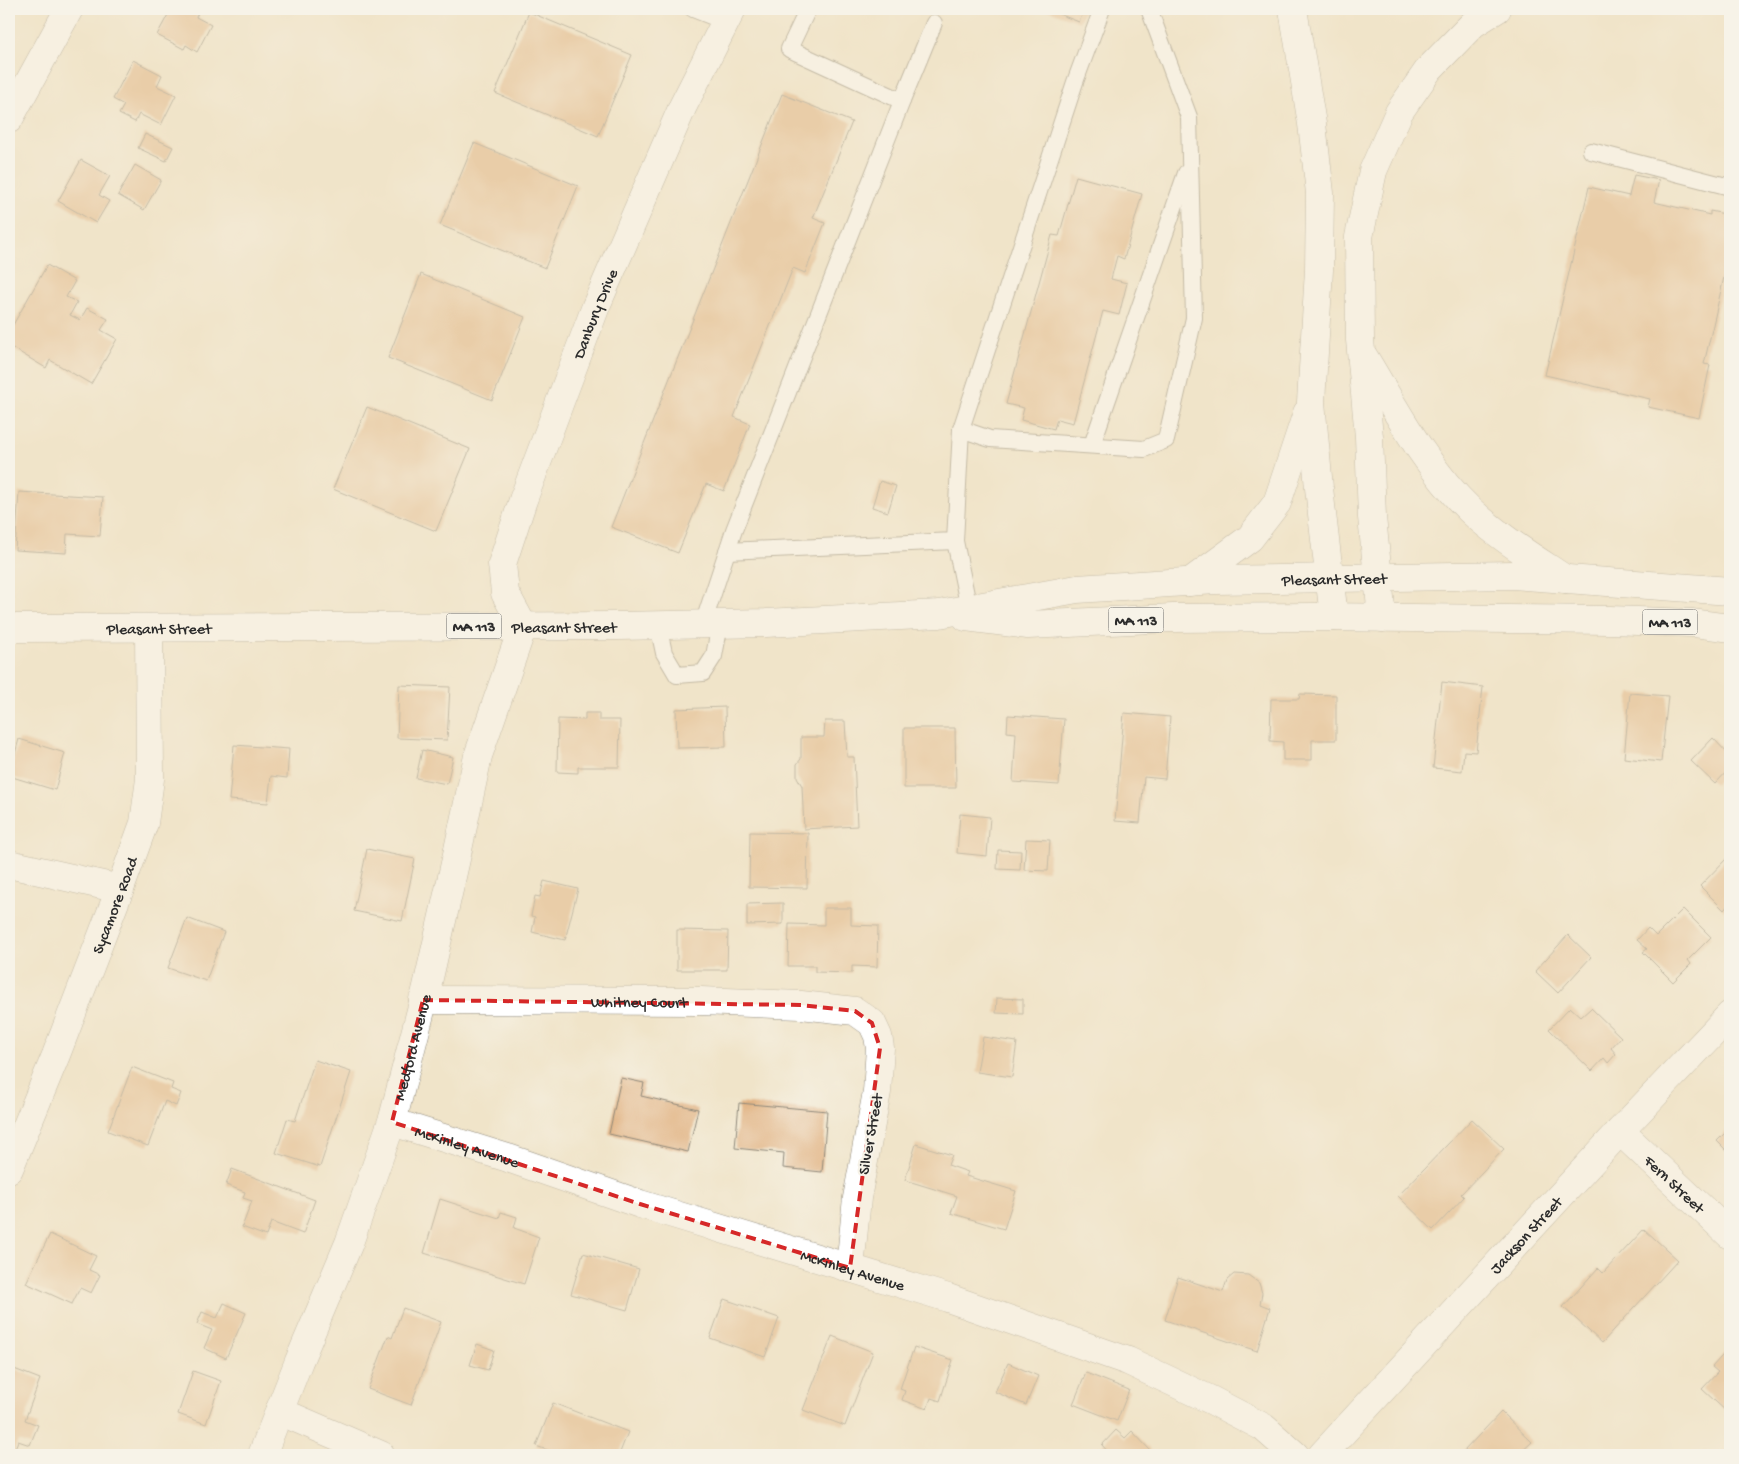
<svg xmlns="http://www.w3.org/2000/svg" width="1739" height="1464" font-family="'Gochi Hand',sans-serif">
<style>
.building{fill:#e1b282}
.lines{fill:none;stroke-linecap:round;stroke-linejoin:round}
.lane-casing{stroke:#8e887a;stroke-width:18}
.street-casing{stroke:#8e887a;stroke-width:29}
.secondary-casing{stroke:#8e887a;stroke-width:29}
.primary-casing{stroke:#8e887a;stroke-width:29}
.highway-casing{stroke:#8e887a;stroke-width:29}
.lane{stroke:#fff;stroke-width:16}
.street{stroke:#fff;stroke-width:28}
.secondary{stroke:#fff;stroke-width:28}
.primary{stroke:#fff;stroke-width:28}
.highway{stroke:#fff;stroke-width:28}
.marked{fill:none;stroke:#d62828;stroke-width:4;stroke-dasharray:10 6;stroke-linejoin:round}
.labels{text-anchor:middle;stroke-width:4.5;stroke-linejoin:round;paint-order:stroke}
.shield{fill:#f7f3e8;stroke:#686764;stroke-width:1}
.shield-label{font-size:15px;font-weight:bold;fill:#2b2b2b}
.street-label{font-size:16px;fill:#2b2b2b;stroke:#f7f3e8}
</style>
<rect width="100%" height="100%" fill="#f7f3e8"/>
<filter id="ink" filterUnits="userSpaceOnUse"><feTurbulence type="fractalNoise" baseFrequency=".02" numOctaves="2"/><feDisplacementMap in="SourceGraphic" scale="10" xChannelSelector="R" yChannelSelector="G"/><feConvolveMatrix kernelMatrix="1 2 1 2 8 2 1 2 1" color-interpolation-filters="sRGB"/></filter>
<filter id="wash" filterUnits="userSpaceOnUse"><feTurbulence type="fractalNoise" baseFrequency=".0096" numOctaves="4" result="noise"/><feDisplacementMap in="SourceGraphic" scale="20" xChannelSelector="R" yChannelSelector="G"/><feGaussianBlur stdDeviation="1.12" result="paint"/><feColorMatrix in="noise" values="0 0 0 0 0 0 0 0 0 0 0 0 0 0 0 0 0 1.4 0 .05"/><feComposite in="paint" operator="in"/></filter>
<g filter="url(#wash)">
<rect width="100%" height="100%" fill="#f0e4c9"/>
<g id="blocks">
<!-- building -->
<g class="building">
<polygon points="165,9 200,9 196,17 211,25 197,52 186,45 184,49 157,35 170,11"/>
<polygon points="1046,9 1085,9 1079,22"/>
<polygon points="529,12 632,55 598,136 495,93"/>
<polygon points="133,60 162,75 157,86 176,95 161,125 139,114 135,122 119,114 124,105 113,99"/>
<polygon points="782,94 852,122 813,218 825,223 805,273 793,268 734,417 750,424 724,491 706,484 678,553 611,527"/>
<polygon points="145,134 173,147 166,161 138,148"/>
<polygon points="474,143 578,186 545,268 440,225"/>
<polygon points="81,160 110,176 99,195 109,201 96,223 58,201"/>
<polygon points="135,165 161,180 144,210 118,195"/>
<polygon points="1634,175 1659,180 1654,202 1710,215 1710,211 1730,215 1730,251 1704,364 1710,365 1699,418 1648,407 1650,399 1545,375 1589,187 1629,196"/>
<polygon points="1076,176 1142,194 1124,259 1117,256 1111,279 1127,283 1119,315 1103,311 1073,423 1057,419 1054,429 1021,420 1024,408 1006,404 1052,235 1059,236"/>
<polygon points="47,265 75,281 66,297 77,302 70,315 80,320 87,308 108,319 101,330 117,339 91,384 50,360 46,368 9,346 9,332"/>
<polygon points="421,274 525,317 492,400 388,358"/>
<polygon points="367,407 470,449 436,531 333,489"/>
<polygon points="880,481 896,486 888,512 872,507"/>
<polygon points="19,492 103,497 100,536 67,534 66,553 15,550"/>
<polygon points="1442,682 1483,687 1476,752 1464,751 1462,771 1433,768"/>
<polygon points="399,685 450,687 447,740 397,738"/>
<polygon points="1630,693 1668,696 1661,762 1624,758"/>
<polygon points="1300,694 1336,695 1336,740 1312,740 1312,760 1283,760 1283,742 1270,741 1271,699 1299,699"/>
<polygon points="725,707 726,747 677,748 676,709"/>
<polygon points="585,713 599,713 599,720 620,720 619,767 578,767 578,773 557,772 558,719 585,720"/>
<polygon points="1124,713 1170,717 1165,779 1144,777 1140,823 1115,821"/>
<polygon points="1008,715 1064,719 1059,785 1013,782 1016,733 1007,732"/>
<polygon points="825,721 845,721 847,757 854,757 857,826 804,829 802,786 797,777 797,764 801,759 801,737 824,737"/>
<polygon points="904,728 955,728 956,788 904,788"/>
<polygon points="1713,738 1730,756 1730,768 1715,784 1691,761"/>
<polygon points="19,739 65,753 55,790 9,776"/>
<polygon points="234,745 289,749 287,778 271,776 268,803 229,800"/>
<polygon points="422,750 453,757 447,784 416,778"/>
<polygon points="960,814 990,817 987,856 957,853"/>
<polygon points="750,832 808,833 807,888 749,887"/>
<polygon points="1026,839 1050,840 1048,871 1024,870"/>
<polygon points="367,849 415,859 402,921 354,911"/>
<polygon points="998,850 1021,851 1020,870 997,869"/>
<polygon points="1728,857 1730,859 1730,903 1724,910 1700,886"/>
<polygon points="544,881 578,889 565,940 532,932 535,917 531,916 535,896 540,897"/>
<polygon points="783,903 783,924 747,925 747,904"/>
<polygon points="824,908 851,908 851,925 878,926 877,967 852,966 852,973 815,972 815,966 788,966 789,924 824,925"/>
<polygon points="1683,909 1711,937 1688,960 1691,964 1673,982 1643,952 1647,949 1637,940 1648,928 1656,936"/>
<polygon points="187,918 224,932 206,981 168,968"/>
<polygon points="677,930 728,931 727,970 677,970"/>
<polygon points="1568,935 1591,957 1558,993 1535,971"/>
<polygon points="997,998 1023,999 1023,1014 996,1013"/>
<polygon points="1570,1007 1581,1017 1591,1008 1621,1037 1611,1048 1616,1054 1608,1063 1604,1058 1592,1071 1549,1029"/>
<polygon points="983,1037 1017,1042 1012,1077 977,1072"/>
<polygon points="315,1060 351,1072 320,1167 276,1153 287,1119 295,1121"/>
<polygon points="132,1067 173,1083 171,1089 181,1093 176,1106 165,1101 148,1146 108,1131"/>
<polygon points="621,1078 644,1083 641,1096 698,1109 688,1152 609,1134"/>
<polygon points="739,1103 827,1111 822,1172 783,1168 784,1153 735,1148"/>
<polygon points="1472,1119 1504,1149 1461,1194 1464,1197 1433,1230 1398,1196"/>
<polygon points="1730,1128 1730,1154 1717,1141"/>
<polygon points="916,1144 952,1155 948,1165 968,1172 966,1176 1016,1191 1004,1229 951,1213 957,1196 905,1180"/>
<polygon points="232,1169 315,1200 303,1234 271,1222 266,1236 242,1227 252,1201 243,1198 245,1192 226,1185"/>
<polygon points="440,1199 499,1218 501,1212 517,1217 514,1228 539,1237 524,1284 424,1253"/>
<polygon points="1644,1229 1678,1260 1602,1343 1563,1307 1598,1268 1603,1273"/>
<polygon points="50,1234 96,1256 89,1270 100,1275 91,1293 80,1288 72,1304 26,1283"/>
<polygon points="583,1253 639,1269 627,1310 571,1294"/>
<polygon points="1234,1274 1248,1275 1259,1283 1262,1293 1260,1304 1270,1308 1257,1351 1165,1320 1178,1277 1223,1292 1227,1280"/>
<polygon points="724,1299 779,1318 765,1357 710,1338"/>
<polygon points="224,1303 246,1313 226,1358 204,1348 212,1330 197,1324 202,1312 217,1318"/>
<polygon points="403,1308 441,1322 411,1405 368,1389 388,1336 392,1338"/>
<polygon points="832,1336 873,1352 845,1426 803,1410"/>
<polygon points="477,1344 494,1350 488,1370 470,1365"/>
<polygon points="914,1347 953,1360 940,1401 931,1398 927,1409 902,1400 905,1391 900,1389"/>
<polygon points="1730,1347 1730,1411 1728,1413 1702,1389 1718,1372 1712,1367"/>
<polygon points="1008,1363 1038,1376 1026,1405 995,1392"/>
<polygon points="9,1367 40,1379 25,1420 38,1425 30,1445 18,1441 12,1455 9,1455"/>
<polygon points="193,1371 221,1381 206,1424 178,1414"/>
<polygon points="1086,1373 1129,1390 1117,1421 1073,1404"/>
<polygon points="553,1403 628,1432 619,1455 561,1455 536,1446"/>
<polygon points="1501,1412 1532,1442 1518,1455 1466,1455 1463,1452"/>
<polygon points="1116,1430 1125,1438 1132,1431 1150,1450 1145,1455 1107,1455 1109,1453 1102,1445"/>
</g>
</g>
</g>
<g filter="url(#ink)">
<use href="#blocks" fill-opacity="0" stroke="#8e887a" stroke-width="1"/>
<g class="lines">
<!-- lane casing -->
<g class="lane-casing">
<g id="lane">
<polyline points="693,9 726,22"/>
<polyline points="902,101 934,23"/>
<polyline points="1591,151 1730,187"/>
<polyline points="961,429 1075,82 1102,9"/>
<polyline points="1092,445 1186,173"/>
<polyline points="955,541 969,609"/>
<polyline points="727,551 955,541 961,429 990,439 1144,449 1166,440 1194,318 1189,117 1149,9"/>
<polyline points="703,624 734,530 902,101 789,49 808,9"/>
<polyline points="658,625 664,653 677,675 703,673 714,656 720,624"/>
</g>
</g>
<!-- street casing -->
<g class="street-casing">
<g id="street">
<polyline points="9,119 69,9"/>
<polyline points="9,864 120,889"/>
<path id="s1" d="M423,1000L701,1001L801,1005L855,1011L872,1023L878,1036L880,1048L877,1092L857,1198L850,1268"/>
<path id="s2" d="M392,1122L508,1158L640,1204L948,1298L1128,1361L1211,1400L1263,1427L1295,1455"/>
<path id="s3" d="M1620,1131L1730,1235"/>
<path id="s4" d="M9,1169L56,1055L120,889L144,823L150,779L149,628"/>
<polyline points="279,1411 381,1455"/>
<path id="s5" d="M262,1455L299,1361L349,1243L393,1118L426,991L456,859L478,756L523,626L505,593L502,564L523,500L596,306L683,106L732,9"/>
</g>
</g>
<!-- secondary casing -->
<g class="secondary-casing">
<g id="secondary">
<path id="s6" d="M1322,1455L1620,1131L1730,1015"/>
</g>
</g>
<!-- primary casing -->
<g class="primary-casing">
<g id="primary">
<polyline points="966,617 1028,625 1173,618 1317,617 1610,620 1693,623 1730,628"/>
<path id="s7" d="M9,628L619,626L766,623L939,614L1077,589L1216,580L1513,575L1730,591"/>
</g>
</g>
<!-- highway casing -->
<g class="highway-casing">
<g id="highway">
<polyline points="1293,9 1312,124 1320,193 1319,270 1311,402 1319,488 1334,617"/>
<path d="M1364,357C1395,408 1426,468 1470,510C1499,537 1532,557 1565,579"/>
<polyline points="1190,582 1250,538 1277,503 1307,413"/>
<polyline points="1382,618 1372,517 1369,437 1360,340 1359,237 1373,171 1399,112 1429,69 1473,24 1497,9"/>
</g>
</g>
<!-- lane -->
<use href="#lane" class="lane"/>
<!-- street -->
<use href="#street" class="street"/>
<!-- secondary -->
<use href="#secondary" class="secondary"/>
<!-- primary -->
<use href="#primary" class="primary"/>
<!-- highway -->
<use href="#highway" class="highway"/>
</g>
</g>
<!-- marked area -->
<path d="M0 0H1739V1464H0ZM423,1000L801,1005L855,1011L872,1023L880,1048L850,1268L640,1204L392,1122Z" fill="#f0e4c9" fill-opacity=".55" fill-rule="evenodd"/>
<path class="marked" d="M423,1000L801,1005L855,1011L872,1023L880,1048L850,1268L640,1204L392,1122Z"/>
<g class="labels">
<!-- shield labels -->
<g class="shield">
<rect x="1108.5" y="607.5" width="55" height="25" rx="4"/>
<rect x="1642.5" y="609.5" width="55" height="25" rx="4"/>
<rect x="446.5" y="613.5" width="55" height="25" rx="4"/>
</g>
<g class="shield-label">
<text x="1136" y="625">MA 113</text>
<text x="1670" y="627">MA 113</text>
<text x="474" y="631">MA 113</text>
</g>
<!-- street labels -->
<g class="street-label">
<text dy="6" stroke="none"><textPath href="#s5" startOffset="1205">Danbury Drive</textPath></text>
<text dy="6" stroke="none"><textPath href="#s7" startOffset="1328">Pleasant Street</textPath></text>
<text dy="6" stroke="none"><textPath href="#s7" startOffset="555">Pleasant Street</textPath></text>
<text dy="6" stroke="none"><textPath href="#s7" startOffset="150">Pleasant Street</textPath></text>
<text dy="6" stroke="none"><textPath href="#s4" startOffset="284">Sycamore Road</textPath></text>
<text dy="6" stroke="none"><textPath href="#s1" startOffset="216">Whitney Court</textPath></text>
<text dy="6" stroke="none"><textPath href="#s5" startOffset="435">Medford Avenue</textPath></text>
<text transform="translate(869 1134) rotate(-80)" y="6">Silver Street</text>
<text dy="6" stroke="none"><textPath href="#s2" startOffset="79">McKinley Avenue</textPath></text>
<text dy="6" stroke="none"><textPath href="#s3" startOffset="76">Fern Street</textPath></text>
<text dy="6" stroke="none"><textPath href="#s6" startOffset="300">Jackson Street</textPath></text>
<text dy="6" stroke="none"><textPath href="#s2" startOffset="484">McKinley Avenue</textPath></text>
</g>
</g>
<!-- margin -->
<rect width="1739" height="1464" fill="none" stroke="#f7f3e8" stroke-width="30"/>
</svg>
